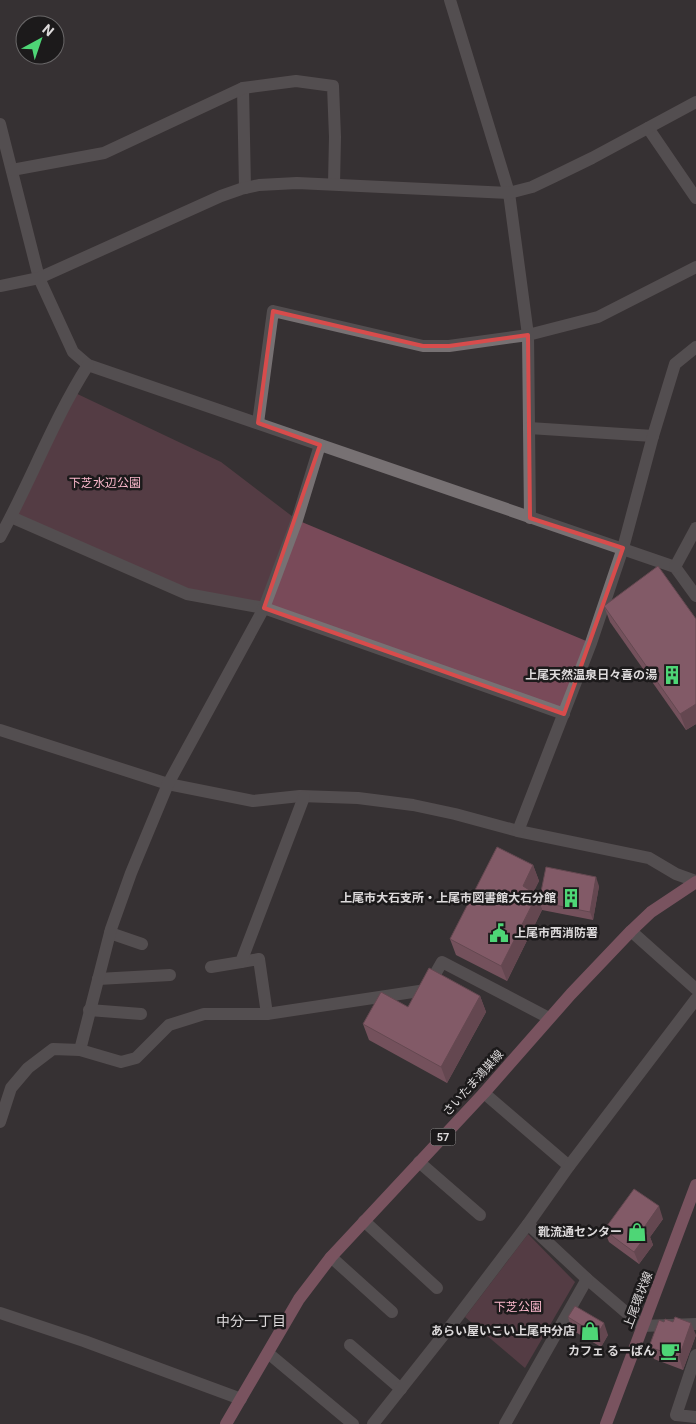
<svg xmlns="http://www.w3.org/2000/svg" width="696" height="1424" font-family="Roboto,'Noto Sans JP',sans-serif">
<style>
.green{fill:#794a59}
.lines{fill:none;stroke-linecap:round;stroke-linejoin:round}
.minor{stroke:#777173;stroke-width:12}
.major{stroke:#c97c96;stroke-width:12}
.wall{fill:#bf798f}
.shaded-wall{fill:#9b6374}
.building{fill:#de8da6;stroke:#9b6374}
.marked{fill:none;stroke:#d74c4c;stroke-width:4;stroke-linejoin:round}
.labels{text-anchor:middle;stroke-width:5;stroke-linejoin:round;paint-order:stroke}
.shield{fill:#1c1a1b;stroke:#a3a0a1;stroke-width:1}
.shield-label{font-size:11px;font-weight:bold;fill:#dddadb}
.park-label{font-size:12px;fill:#fab8cb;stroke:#1c1a1b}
.poi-label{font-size:12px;font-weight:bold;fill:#dddadb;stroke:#1c1a1b;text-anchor:end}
.street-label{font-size:12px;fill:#dddadb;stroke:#1c1a1b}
.neighbourhood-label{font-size:14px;fill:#dddadb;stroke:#1c1a1b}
</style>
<rect width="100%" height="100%" fill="#363133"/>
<!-- green -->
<g class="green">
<polygon points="71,391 221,462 297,520 591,643 564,714 264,608 187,594 11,517"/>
<polygon points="528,1234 575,1282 525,1368 465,1317"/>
</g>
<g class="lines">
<!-- minor -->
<g class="minor">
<polyline points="450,0 509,193 528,335 530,518"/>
<polyline points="243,88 245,188"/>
<polyline points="0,124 39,278 73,352 88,365 675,567 696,596"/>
<polyline points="648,128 696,198"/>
<polyline points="12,170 104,153 243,88 296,81 333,86 335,137 334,184"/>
<polyline points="0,286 39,278 221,196 241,189 259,185 297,183 509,193 532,187 553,177 592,158 696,102"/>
<polyline points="258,423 273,311 423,346 449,346 528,335 598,317 696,267"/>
<polyline points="529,428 653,436"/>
<polyline points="11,517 187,594 264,608 564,714"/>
<path d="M0,537C31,481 53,420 88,365"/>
<polyline points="675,567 696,528"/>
<polyline points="0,730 168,784 253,801 300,796 358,798 413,805 455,814 518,831 649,858 676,874 696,881"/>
<polyline points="518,831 591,643 623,548 653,436 675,364 696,347"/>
<polyline points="631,931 696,989"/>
<polyline points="110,933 142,944"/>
<polyline points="241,962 259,959 267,1014"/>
<polyline points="211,967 241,962 304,797"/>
<polyline points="98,979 170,975"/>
<polyline points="89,1010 141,1014"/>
<polyline points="80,1050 111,929 131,873 168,784 264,608 297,520 320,445"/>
<polyline points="484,1093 569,1166"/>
<polyline points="0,1122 11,1088 28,1068 53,1049 80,1050 121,1062 136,1058 169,1025 204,1014 267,1014 426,990 442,962 549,1018"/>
<polyline points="419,1162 480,1215"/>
<polyline points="364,1221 437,1288"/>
<polyline points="528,1224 587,1279 642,1326 696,1324"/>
<polyline points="331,1257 392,1312"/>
<polyline points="0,1313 84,1341 241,1399"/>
<polyline points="350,1345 401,1389"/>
<polyline points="268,1353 353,1424"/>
<polyline points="696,1355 676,1415 696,1417"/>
<polyline points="373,1424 449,1328 528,1224 569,1166 696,999"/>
<polyline points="505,1424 587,1279"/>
</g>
<!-- major -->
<g class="major">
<polyline points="226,1424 299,1299 331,1257 484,1093 571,994 631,931 651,912 696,882"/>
<polyline points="606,1424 696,1185"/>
</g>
</g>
<!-- wall -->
<g class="wall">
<polygon points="604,606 696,619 696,724 686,730 610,622"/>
<polygon points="533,865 539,881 533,892 537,895 542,910 507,981 456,955 450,939"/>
<polygon points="599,886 593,920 542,910 539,902"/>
<polygon points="480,996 486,1012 447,1083 369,1040 363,1024"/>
<polygon points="663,1219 650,1237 653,1245 639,1264 609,1242 604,1230"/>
<polygon points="568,1317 608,1335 601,1347 572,1330"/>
<polygon points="696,1335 683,1370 654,1359 649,1347"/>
</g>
<!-- shaded-wall -->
<g class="shaded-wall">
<polygon points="696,704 696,724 686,730 680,714"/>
<polygon points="533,865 539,881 529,902 523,886"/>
<polygon points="596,877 599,886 593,920 590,912"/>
<polygon points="537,895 542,910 507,981 501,966"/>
<polygon points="480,996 486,1012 447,1083 441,1067"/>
<polygon points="659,1206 663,1219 650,1237 653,1245 639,1264 634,1252 643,1229"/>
<polygon points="604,1323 608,1335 601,1347 597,1335"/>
<polygon points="691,1323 696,1335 683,1370 679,1357"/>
</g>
<!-- building -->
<g class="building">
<polygon points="658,566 696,619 696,704 680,714 604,606"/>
<polygon points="497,847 533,865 523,886 537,895 501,966 450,939"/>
<polygon points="546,867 596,877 590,912 539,902"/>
<polygon points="429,968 480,996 441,1067 363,1024 381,992 408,1007"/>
<polygon points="634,1189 659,1206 643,1229 648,1233 634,1252 604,1230"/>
<polygon points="575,1306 604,1323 597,1335 568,1317"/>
<polygon points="675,1317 691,1323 679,1357 649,1347 659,1320 664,1322 665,1319 673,1322"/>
</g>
<!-- marked area -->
<path d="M0 0H696V1424H0ZM273,311L423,346H449L528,335L530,518L623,548L564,714L264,608L320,445L258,423Z" fill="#363133" fill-opacity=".55" fill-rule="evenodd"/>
<path class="marked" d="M273,311L423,346H449L528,335L530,518L623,548L564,714L264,608L320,445L258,423Z"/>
<!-- icons -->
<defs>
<g id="building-bare" transform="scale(1.5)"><path d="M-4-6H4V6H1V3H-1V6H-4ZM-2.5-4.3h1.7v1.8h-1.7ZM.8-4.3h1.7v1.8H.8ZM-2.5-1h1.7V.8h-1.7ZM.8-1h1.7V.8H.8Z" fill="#4ed676" stroke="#1c1a1b" stroke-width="2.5" paint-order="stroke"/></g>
<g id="civic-bare" transform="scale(1.5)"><path d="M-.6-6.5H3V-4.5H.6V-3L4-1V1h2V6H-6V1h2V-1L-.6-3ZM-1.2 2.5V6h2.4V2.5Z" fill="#4ed676" stroke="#1c1a1b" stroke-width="2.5" paint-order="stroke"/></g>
<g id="shop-bare" transform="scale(1.5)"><path d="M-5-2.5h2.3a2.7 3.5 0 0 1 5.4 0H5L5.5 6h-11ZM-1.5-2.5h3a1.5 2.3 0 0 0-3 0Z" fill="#4ed676" stroke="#1c1a1b" stroke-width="2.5" paint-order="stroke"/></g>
<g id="cafe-bare" transform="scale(1.5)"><path d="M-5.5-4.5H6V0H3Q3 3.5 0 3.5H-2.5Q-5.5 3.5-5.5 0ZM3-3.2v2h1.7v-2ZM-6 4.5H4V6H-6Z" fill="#4ed676" stroke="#1c1a1b" stroke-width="2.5" paint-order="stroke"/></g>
</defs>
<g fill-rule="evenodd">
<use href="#building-bare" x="672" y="675"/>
<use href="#building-bare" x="571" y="898"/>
<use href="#civic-bare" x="499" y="933"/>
<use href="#shop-bare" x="637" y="1232"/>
<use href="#shop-bare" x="590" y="1331"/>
<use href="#cafe-bare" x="670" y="1351"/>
</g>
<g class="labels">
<!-- shield labels -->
<rect class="shield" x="430.5" y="1128.5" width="25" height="17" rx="4"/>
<g class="shield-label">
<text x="443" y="1141">57</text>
</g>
<!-- park labels -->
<g class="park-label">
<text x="105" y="487">下芝水辺公園</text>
<text x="518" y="1311">下芝公園</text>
</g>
<!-- poi labels -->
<g class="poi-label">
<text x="657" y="679">上尾天然温泉日々喜の湯</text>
<text x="556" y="902">上尾市大石支所・上尾市図書館大石分館</text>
<text x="514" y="937" text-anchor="start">上尾市西消防署</text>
<text x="622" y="1236">靴流通センター</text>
<text x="575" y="1335">あらい屋いこい上尾中分店</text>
<text x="655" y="1355">カフェ るーぱん</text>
</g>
<!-- street labels -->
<g class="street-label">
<text transform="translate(473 1083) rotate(-48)" y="4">さいたま鴻巣線</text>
<text transform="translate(638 1300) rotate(-69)" y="4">上尾環状線</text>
</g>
<!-- neighbourhood labels -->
<g class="neighbourhood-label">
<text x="251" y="1326">中分一丁目</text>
</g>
</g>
<!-- north arrow -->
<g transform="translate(40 40) rotate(40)"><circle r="24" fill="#1c1a1b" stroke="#696768"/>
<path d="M0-4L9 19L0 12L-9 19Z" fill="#4ed676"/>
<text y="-8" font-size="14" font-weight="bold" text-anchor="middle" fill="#dddadb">N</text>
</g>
</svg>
